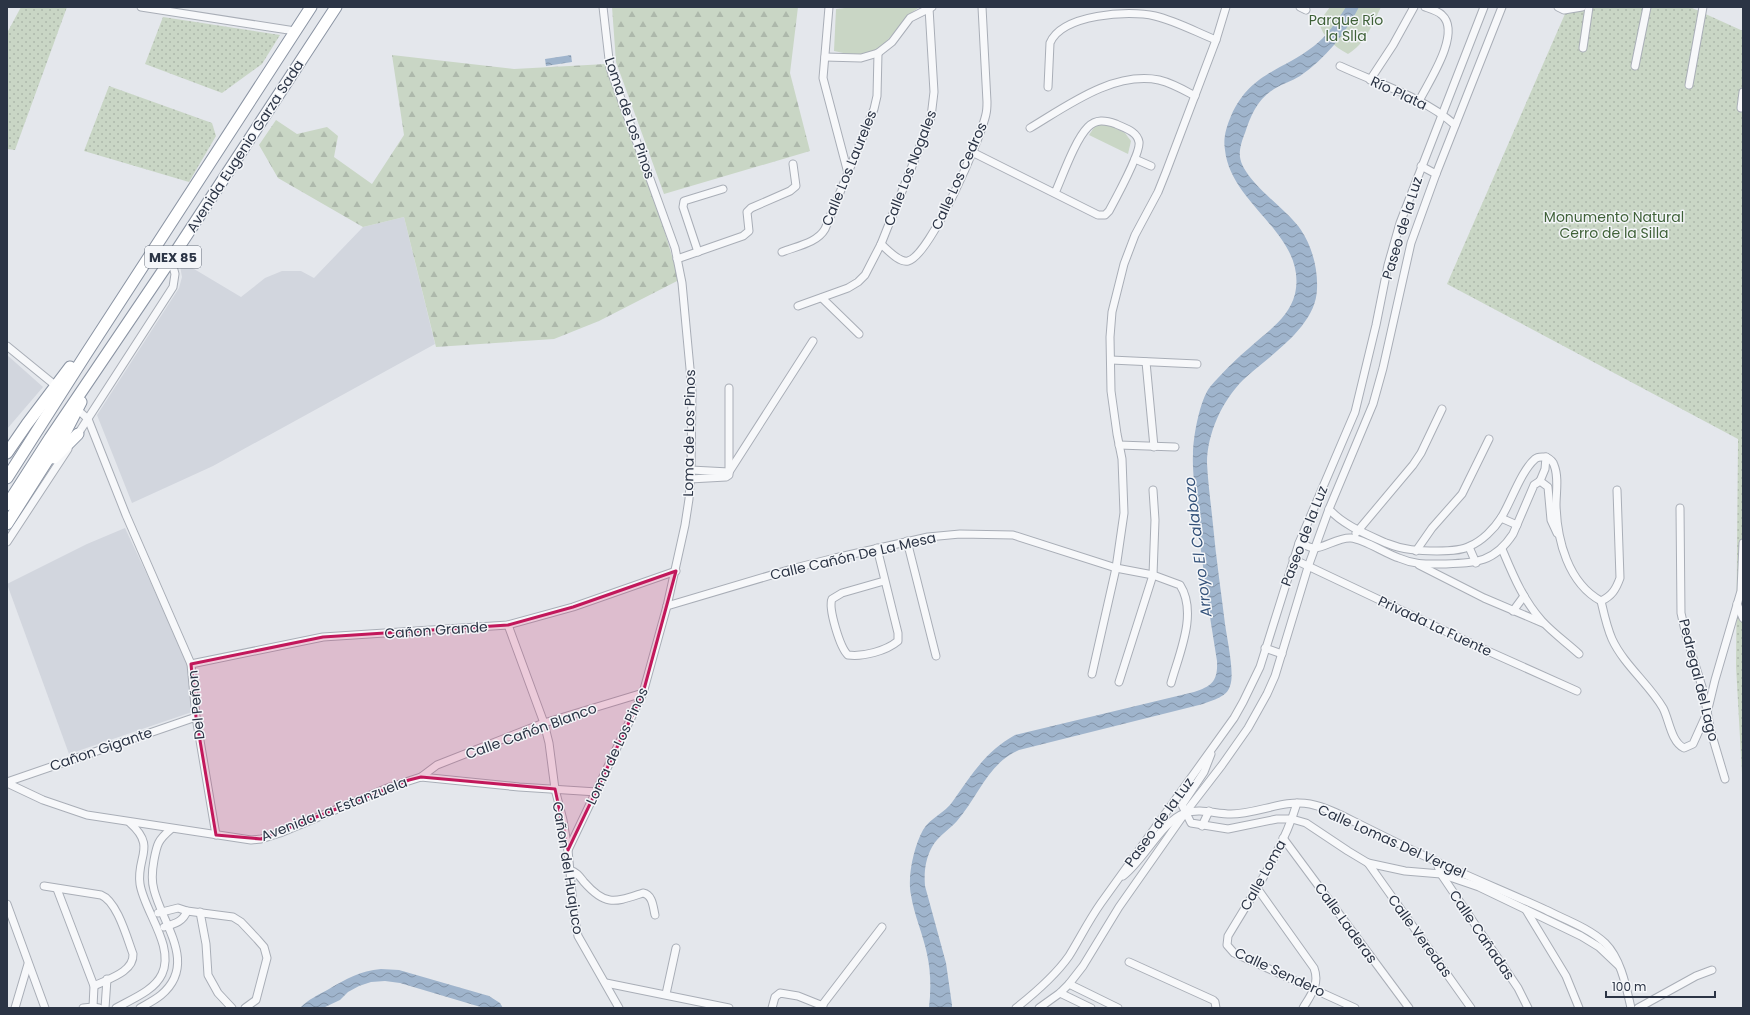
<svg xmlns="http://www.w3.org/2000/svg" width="1750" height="1015" font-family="Poppins,sans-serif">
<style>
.built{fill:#d2d6de}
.grass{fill:url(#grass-dots)}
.forest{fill:url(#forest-firs)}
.green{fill:#c9d6c5}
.water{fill:url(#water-waves)}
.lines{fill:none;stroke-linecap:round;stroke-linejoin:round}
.minor-casing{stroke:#a9aeb7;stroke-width:9}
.highway-casing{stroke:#8b94a3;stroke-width:13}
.minor{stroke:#f7f8fa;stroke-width:7}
.highway{stroke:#fff;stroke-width:11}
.marked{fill:#c2185b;fill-opacity:0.2;stroke:#c2185b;stroke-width:3;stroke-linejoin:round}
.labels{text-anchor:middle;stroke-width:3;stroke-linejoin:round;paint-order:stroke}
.shield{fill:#f4f6f9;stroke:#676e7b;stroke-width:1}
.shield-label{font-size:13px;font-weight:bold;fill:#2b3445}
.park-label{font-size:14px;fill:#3f6138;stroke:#f4f6f9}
.street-label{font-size:14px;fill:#2b3445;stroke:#f4f6f9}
.water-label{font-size:15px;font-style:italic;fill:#34527a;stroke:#f4f6f9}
</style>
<defs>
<pattern id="grass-dots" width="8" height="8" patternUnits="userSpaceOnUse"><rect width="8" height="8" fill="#c9d6c5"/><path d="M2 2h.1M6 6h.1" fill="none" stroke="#adb8ab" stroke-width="1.8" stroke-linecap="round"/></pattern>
<pattern id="forest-firs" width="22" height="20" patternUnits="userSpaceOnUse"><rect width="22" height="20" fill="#c9d6c5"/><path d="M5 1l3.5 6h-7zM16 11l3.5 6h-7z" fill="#adb8ab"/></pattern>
<pattern id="water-waves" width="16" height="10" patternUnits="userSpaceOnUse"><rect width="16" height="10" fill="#9fb4cc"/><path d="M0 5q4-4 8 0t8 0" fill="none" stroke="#8293a7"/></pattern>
</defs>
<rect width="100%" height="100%" fill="#e4e7ec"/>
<!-- built -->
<g class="built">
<polygon points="404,217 435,344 213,466 132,503 97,415 179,288 182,277 179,260 241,297 265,278 282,271 301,271 314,278 363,227"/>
<polygon points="7,355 43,387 7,429"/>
<polygon points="125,528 187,660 192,712 69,754 7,584 87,544"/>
</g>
<!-- grass -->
<g class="grass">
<polygon points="21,7 67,7 15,150 7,149 7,33"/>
<polygon points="1568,7 1690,7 1743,31 1743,792 1736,666 1738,439 1447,284"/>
<polygon points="163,17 280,35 262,64 222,93 145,64"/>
<polygon points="109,86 212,123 216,136 189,182 84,151"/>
</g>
<!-- forest -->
<g class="forest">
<polygon points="612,7 798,7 790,73 810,151 664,194 616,62"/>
<polygon points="392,55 514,69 606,64 664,229 679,280 599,321 554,339 436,347 404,217 363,227 278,178 259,145 276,120 297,134 327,127 338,136 334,157 372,184 404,135"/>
</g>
<!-- green -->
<g class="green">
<path d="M854,7H921C911,11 907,17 900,25C878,53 870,60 834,51L836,9Z"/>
<path d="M1330,7H1381C1372,25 1365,44 1348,54C1334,46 1323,38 1319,22Z"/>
<polygon points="1105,123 1125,133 1131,141 1128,154 1089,135 1095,126"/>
</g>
<!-- water -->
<g class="water">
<path d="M1346,7H1359C1346,33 1325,59 1300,76C1292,81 1282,84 1274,89C1257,100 1251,115 1245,133C1242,140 1239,150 1240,157C1243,181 1288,210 1301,230C1312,246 1318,269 1317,289C1316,328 1267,357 1243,380C1222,401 1207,434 1207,463C1208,484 1211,504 1213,525C1216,558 1221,591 1225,624C1227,639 1235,674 1230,686C1227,697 1213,700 1203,704L1019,750C988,763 978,797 957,821C949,830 938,836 932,847C925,860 924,873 925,886L946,963L952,1005V1008H929C931,990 931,972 927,954C923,934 914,915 911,895C907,877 914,846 923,830C930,818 945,813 953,801C972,774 985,752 1015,735L1194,692C1212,686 1218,681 1217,661C1209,613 1202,564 1197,515C1196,496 1192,472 1193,454C1193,437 1200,399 1210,387C1221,374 1235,360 1248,349C1266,332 1288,320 1295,294C1308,235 1231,206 1225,150C1223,138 1226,128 1231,116C1250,73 1280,72 1314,46C1327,36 1337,21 1346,7Z"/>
<polygon points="571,55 572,62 546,66 545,59"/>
<path d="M381,969L399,970L489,996L500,1003L503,1008H484L400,983L385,981L371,982L359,986L348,992L340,1000L323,1008H300C309,999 318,995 329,989C346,979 360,971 381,969Z"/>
</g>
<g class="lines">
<!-- minor casing -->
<g class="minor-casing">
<g id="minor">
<polyline points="141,7 295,31"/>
<polyline points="829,7 823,78 848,173"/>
<polyline points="1300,7 1306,10"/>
<polyline points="1558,7 1564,10 1582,7"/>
<polyline points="1583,48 1589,7"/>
<polyline points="825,57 861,58 878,53 892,42 910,18 932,7"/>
<path d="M1340,66C1379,84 1423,97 1455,125"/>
<polyline points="1635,66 1647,7"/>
<polyline points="1370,80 1393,45 1414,7"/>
<polyline points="1689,85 1703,7"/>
<path d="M1048,87L1050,43C1062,14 1129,10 1155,16C1176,21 1196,32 1216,40"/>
<path d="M1419,101C1428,83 1462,33 1442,15C1438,11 1431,9 1425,7"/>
<polyline points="1741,108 1743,92"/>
<path d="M1030,128C1067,106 1113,71 1159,80C1172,83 1184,90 1195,96"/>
<path d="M972,152L1098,215H1105L1109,211C1115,200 1141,152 1139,142C1137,131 1124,128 1116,124C1105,120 1096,119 1088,127C1075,140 1063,175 1055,193"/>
<polyline points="1135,159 1151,166"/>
<polyline points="1421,166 1436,174"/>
<path d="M881,244C888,250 899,263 908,261C930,256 981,138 986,114C987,110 987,106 987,102L982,7"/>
<polyline points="698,252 683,207 684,201 723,189"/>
<path d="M782,252C797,246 817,243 825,229L874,109L877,96L878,53"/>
<polyline points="677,259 743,236 749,231 747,212 751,208 790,191 796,186 793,164"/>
<polyline points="822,298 859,334"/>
<polyline points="798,306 848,288 858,282 865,275 881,244 926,131 931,117 934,92 929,8"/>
<polyline points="7,346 56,386"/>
<polyline points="1111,360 1197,364"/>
<polyline points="1146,362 1154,447"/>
<polyline points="729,388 729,472"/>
<polyline points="78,410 88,419 126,515 191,664 196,717 216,835"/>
<polyline points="76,437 173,287 175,274 171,259"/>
<polyline points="1119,445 1175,447"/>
<polyline points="691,470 729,472"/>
<polyline points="690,479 726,477 729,475 729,472 813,341"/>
<polyline points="1540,481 1548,487 1551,520 1557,533"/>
<polyline points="1540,481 1545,469 1546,457"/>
<polyline points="1680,508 1681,613 1686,635 1703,690 1711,732 1725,779"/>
<path d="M1329,509C1343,525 1366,534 1386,543C1403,550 1419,551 1437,551C1447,551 1461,551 1470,546C1482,541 1494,529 1501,518C1511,502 1521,471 1535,459C1538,456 1542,457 1546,457C1550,459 1553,461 1554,465C1559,477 1556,493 1556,505C1557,540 1568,583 1601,601C1604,614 1607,628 1612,639C1624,665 1649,684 1663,708C1669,719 1671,742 1684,748L1693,744L1707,713L1715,680L1741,591L1743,543"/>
<polyline points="1501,518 1517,525"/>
<polyline points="1356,533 1413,465 1421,453 1442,409"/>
<polyline points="907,541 936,656"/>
<polyline points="7,542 68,449"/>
<path d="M1299,543C1303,544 1308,547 1313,548C1323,549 1338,537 1351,538C1364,539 1386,554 1399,558C1415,565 1427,564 1444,564C1475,563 1494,563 1513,534L1534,485L1540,481"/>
<polyline points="1469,547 1476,563"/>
<path d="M877,548L898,633V641C886,651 863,657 848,655C840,648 828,608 832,599L842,593L884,581"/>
<path d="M1502,549C1513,575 1523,600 1542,621C1553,633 1567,643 1579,654"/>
<polyline points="1416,551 1432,528 1462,494 1489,439"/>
<polyline points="1293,559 1481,648 1577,691"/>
<polyline points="1419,565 1484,598 1543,623"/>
<path d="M1601,601C1612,596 1616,589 1620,578L1617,490"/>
<polyline points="1737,604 1743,618"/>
<path d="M667,606L795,568L835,558L928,537L960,534L1013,535L1116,568L1153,575L1180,585C1198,613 1179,654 1171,683"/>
<polyline points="1513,611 1524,596"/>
<polyline points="508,625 544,723 549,743 555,789 563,820 568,850 574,916 578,936 619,1008"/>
<polyline points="1265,648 1282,654"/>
<polyline points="191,664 323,637 508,625 573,607 676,571"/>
<polyline points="1092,674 1116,568 1124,513 1122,459 1117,434 1111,391 1110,337 1112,312 1124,264 1135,235 1158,192 1166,172 1216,40 1226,7"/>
<polyline points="1119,682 1153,575 1155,520 1153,490"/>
<polyline points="1211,754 1204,772 1182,805 1191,823 1228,829 1277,819 1292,819 1306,823 1348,851 1368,863 1405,871 1441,874 1479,887 1581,936 1599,947 1618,965"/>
<polyline points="421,777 437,765 544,723 643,693"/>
<polyline points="7,782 196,717"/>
<polyline points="7,783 43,800 87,815 251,840 261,839 280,833 390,787 421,777 519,787 597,792"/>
<path d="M1297,803C1283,850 1253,894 1228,936L1227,945L1234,953L1355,1008"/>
<polyline points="1202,826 1209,811"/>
<polyline points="1283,838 1409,1008"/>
<polyline points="568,850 643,693 667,606 685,525 689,499 691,470 692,390 682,283 675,248 610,68 603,7"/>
<polyline points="1436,861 1441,874 1518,988 1528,1008"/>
<polyline points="1368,863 1471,1008"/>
<path d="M570,870C577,872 580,877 584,882C606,907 615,902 643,893C653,895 653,907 655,915"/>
<path d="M1123,876C1144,860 1162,821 1185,813C1201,808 1215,814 1231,814C1257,814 1284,799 1310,804C1325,807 1339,814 1353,821C1373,831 1393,841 1414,851C1457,872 1502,890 1546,910C1566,920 1589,928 1605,943C1621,959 1626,986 1631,1008"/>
<path d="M44,886L101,895C117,901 127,938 133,954C134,972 108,979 94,986"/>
<path d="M1257,888L1314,968C1320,984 1311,995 1303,1008"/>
<polyline points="57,889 94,986 93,1007"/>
<polyline points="7,904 45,1008"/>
<polyline points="1526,910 1566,976 1579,1008"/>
<polyline points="200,912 206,944 208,975 218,993 232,1008"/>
<polyline points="158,913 178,908 187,911 233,917 241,922 257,939 264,947 267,958 256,1000 245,1008"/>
<path d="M164,927C174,924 183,922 187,911"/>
<polyline points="1129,962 1213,1000 1215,1002 1216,1008"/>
<polyline points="606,983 729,1008"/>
<polyline points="1069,984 1118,1008"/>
<polyline points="1060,993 1091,1008"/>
<polyline points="666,994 676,948"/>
<polyline points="15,1008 28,964"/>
<polyline points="83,1008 93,1007 99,1008"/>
<polyline points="105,1008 107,979"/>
<path d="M116,1008C132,999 154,991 162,974C175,946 144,911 140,884C136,857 157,847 130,823"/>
<path d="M140,1008C147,1004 155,1000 161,995C198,964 163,925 154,890C151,880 152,871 154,860C157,844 158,840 171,829"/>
<polyline points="772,1008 775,997 780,993 798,996 823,1006"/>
<polyline points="820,1008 882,927"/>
<path d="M1016,1008C1035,993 1055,976 1069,956C1080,938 1089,920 1101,903L1234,718L1243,702L1260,667L1299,543L1355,412L1376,325L1388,265L1400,223L1484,7"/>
<polyline points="1039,1008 1060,993 1069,984 1083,966 1119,907 1185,813 1222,765 1248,728 1267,694 1275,676 1308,567 1329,509 1373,404 1383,368 1411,243 1436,174 1502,7"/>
<polyline points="1638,1008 1696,976 1712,970"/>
</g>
</g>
<!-- highway casing -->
<g class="highway-casing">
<g id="highway">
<polyline points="7,453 27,424 70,367"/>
<polyline points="54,458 78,434"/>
<polyline points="7,478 86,354 311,7"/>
<polyline points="7,505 50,438 171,259 336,7"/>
<polyline points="7,524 66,431 81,402"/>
</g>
</g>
<!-- minor -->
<use href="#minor" class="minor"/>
<!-- highway -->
<use href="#highway" class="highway"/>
</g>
<!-- marked area -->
<path class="marked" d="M676,571L643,693L568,850L555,789L421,777L409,780L261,839L216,835L196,717L191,664L323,637L508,625L573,607Z"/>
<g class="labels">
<!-- shield labels -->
<rect class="shield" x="145" y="246" width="56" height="22" rx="3"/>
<g class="shield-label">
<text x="173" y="262">MEX 85</text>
</g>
<!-- park labels -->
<g class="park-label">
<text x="1346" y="25">Parque Río<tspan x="1346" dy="16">la Slla</tspan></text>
<text x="1614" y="222">Monumento Natural<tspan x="1614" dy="16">Cerro de la Silla</tspan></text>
</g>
<!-- street labels -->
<g class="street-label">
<text transform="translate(1399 93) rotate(25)" y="5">Río Plata</text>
<text transform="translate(630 118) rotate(71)" y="5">Loma de Los Pinos</text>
<text transform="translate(245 146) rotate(-57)" y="5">Avenida Eugenio Garza Sada</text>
<text transform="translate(849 168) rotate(-68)" y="5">Calle Los Laureles</text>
<text transform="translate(910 168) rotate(-69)" y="5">Calle Los Nogales</text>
<text transform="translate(959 176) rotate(-66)" y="5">Calle Los Cedros</text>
<text transform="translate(1402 228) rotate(-73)" y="5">Paseo de la Luz</text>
<text transform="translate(689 433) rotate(-89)" y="5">Loma de Los Pinos</text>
<text transform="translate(1304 536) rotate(-69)" y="5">Paseo de la Luz</text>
<text transform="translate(853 556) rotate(-13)" y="5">Calle Cañón De La Mesa</text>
<text transform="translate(1435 626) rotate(25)" y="5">Privada La Fuente</text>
<text transform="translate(436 630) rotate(-4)" y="5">Cañon Grande</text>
<text transform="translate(1699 680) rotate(76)" y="5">Pedregal del Lago</text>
<text transform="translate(196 705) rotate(-96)" y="5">Del Peñon</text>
<text transform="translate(531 731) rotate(-20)" y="5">Calle Cañón Blanco</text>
<text transform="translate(617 746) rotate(-65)" y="5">Loma de Los Pinos</text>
<text transform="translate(101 749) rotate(-19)" y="5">Cañon Gigante</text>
<text transform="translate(334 809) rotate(-21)" y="5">Avenida La Estanzuela</text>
<text transform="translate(1159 822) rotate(-54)" y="5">Paseo de la Luz</text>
<text transform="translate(1392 841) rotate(24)" y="5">Calle Lomas Del Vergel</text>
<text transform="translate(568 868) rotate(81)" y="5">Cañon del Huajuco</text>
<text transform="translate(1263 875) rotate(-61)" y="5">Calle Loma</text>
<text transform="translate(1346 923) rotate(54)" y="5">Calle Laderas</text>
<text transform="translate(1482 935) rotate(56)" y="5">Calle Cañadas</text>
<text transform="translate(1420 936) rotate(54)" y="5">Calle Veredas</text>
<text transform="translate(1280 972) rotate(25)" y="5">Calle Sendero</text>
</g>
<!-- water labels -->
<g class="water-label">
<text transform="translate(1198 547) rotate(-97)" y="5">Arroyo El Calabozo</text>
</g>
</g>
<!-- border -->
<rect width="1750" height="1015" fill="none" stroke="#2b3445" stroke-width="16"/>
<!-- scale -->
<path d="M1606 991v6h109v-6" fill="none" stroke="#2b3445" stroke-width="2"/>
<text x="1612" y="991" font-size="12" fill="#2b3445" stroke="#f4f6f9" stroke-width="3" paint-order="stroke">100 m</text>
</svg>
